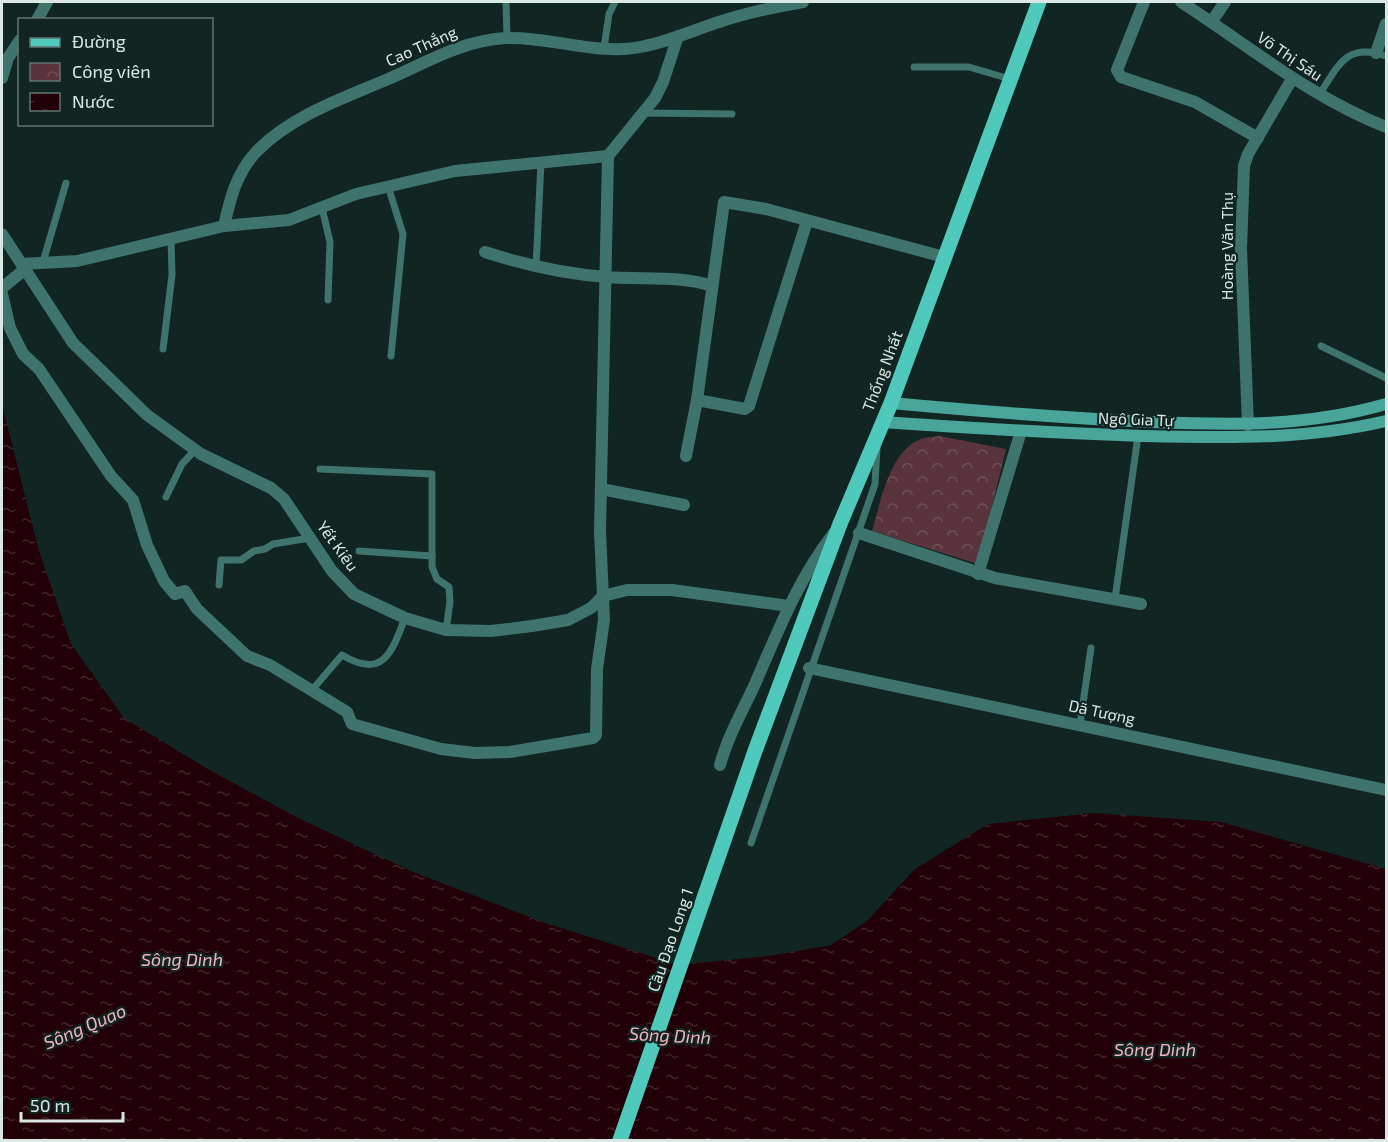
<svg xmlns="http://www.w3.org/2000/svg" width="1388" height="1142" font-family="'Exo 2',sans-serif">
<style>
.park{fill:url(#park-crowns)}
.water{fill:url(#water-ripples)}
.lines{fill:none;stroke-linecap:round;stroke-linejoin:round}
.service{stroke:#3f746d;stroke-width:7}
.minor{stroke:#3f746d;stroke-width:12}
.secondary{stroke:#49a499;stroke-width:12}
.primary{stroke:#4fc9bb;stroke-width:15}
.labels{text-anchor:middle;stroke-width:4.5;stroke-linejoin:round;paint-order:stroke}
.street-label{font-size:16px;fill:#dae7e5;stroke:#112523}
.water-label{font-size:18px;font-style:italic;fill:#f6b2be;stroke:#112523}
</style>
<defs>
<pattern id="park-crowns" width="20" height="18" patternUnits="userSpaceOnUse" patternTransform="scale(1.5)"><rect width="20" height="18" fill="#59343c"/><path d="M2 6a3 3 0 1 1 6 0M12 15a3 3 0 1 1 6 0" fill="none" stroke="#705158"/></pattern>
<pattern id="water-ripples" width="26" height="14" patternUnits="userSpaceOnUse" patternTransform="scale(1.5)"><rect width="26" height="14" fill="#210007"/><path d="M2 4q2-2 4 0t4 0M15 11q2-2 4 0t4 0" fill="none" stroke="#41252b"/></pattern>
</defs>
<rect width="100%" height="100%" fill="#112523"/>
<!-- park -->
<path class="park" d="M940,436L1006,449L978,564L872,531C881,502 889,451 921,439C927,437 934,437 940,436Z"/>
<!-- water -->
<polygon class="water" points="2,405 39,551 71,644 124,718 206,768 298,818 411,871 542,922 678,965 769,956 831,945 867,921 915,869 988,824 1094,813 1221,822 1386,869 1386,1140 2,1140"/>
<g class="lines">
<!-- service -->
<g class="service">
<polyline points="506,2 507,38"/>
<polyline points="604,48 609,14 615,2"/>
<polyline points="914,67 969,67 1010,79"/>
<path d="M1319,95C1339,65 1346,42 1386,56"/>
<polyline points="642,113 732,114"/>
<polyline points="388,186 403,234 391,356"/>
<polyline points="322,208 330,242 328,300"/>
<polyline points="43,262 66,183"/>
<polyline points="536,267 541,162"/>
<polyline points="1321,346 1386,378"/>
<polyline points="163,349 172,275 171,239"/>
<polyline points="320,469 432,474 432,567 437,579 449,587 450,602 446,630"/>
<polyline points="166,497 182,464 195,450"/>
<polyline points="359,551 432,556"/>
<polyline points="219,585 221,560 241,560 254,551 265,549 273,544 310,538"/>
<polyline points="1115,599 1138,436"/>
<path d="M312,690L342,655C383,680 392,652 405,618"/>
<polyline points="1080,724 1091,648"/>
<polyline points="751,843 875,484 877,448"/>
</g>
<!-- minor -->
<g class="minor">
<polyline points="1144,2 1117,70 1121,77 1195,102 1258,138"/>
<path d="M1181,2C1249,46 1310,97 1386,127"/>
<polyline points="37,20 47,2"/>
<polyline points="1212,21 1225,2"/>
<polyline points="1376,53 1386,24"/>
<polyline points="2,78 8,58 20,40"/>
<path d="M224,226C230,199 236,174 256,152C291,116 341,99 386,80C426,63 460,41 505,38C552,36 599,57 645,46C670,41 694,30 719,22C746,13 774,7 803,2"/>
<polyline points="2,234 73,343 147,415 201,454 271,488 284,499 332,571 354,594 405,618 446,630 491,631 532,626 568,620 591,608 603,596 627,590 672,590 789,606"/>
<path d="M485,252C525,265 565,274 607,277C641,280 680,275 712,286"/>
<polyline points="22,264 77,261 224,226 289,220 356,194 455,171 608,156"/>
<polyline points="2,288 25,269"/>
<polyline points="2,294 10,328 23,354 39,369 111,476 133,500 147,545 164,581 175,594 185,591 197,609 247,656 270,665 347,712 352,724 441,749 475,753 510,752 593,738 596,735 597,669 604,620 600,531 608,156 655,98 663,82 678,36"/>
<polyline points="697,400 745,409 749,406 807,221"/>
<polyline points="1248,425 1241,249 1244,166 1248,154 1292,79"/>
<polyline points="686,456 697,400 724,202 766,209 944,257"/>
<polyline points="601,489 684,505"/>
<polyline points="859,533 995,578 1141,604"/>
<polyline points="978,574 1021,431"/>
<polyline points="809,668 1386,790"/>
<path d="M720,765C728,736 742,712 755,684C778,631 798,579 834,533"/>
</g>
<!-- secondary -->
<g class="secondary">
<path d="M891,403C977,411 1064,418 1151,422C1233,425 1306,427 1386,404"/>
<path d="M882,422C969,428 1055,433 1142,436C1225,438 1305,440 1386,421"/>
</g>
<!-- primary -->
<polyline class="primary" points="620,1140 755,751 840,524 891,403 1039,2"/>
</g>
<g class="labels">
<!-- street labels -->
<g class="street-label">
<text transform="translate(421 46) rotate(-24)" y="6">Cao Thắng</text>
<text transform="translate(1290 56) rotate(34)" y="6">Võ Thị Sáu</text>
<text transform="translate(1227 246) rotate(-90)" y="6">Hoàng Văn Thụ</text>
<text transform="translate(882 371) rotate(-69)" y="6">Thống Nhất</text>
<text transform="translate(1136 419) rotate(2)" y="6">Ngô Gia Tự</text>
<text transform="translate(338 546) rotate(54)" y="6">Yết Kiêu</text>
<text transform="translate(1102 712) rotate(12)" y="6">Dã Tượng</text>
<text transform="translate(670 940) rotate(-71)" y="6">Cầu Đạo Long 1</text>
</g>
<!-- water labels -->
<g class="water-label">
<text x="182" y="966">Sông Dinh</text>
<text transform="translate(85 1027) rotate(-23)" y="6">Sông Quao</text>
<text transform="translate(670 1036) rotate(3)" y="6">Sông Dinh</text>
<text x="1155" y="1056">Sông Dinh</text>
</g>
</g>
<!-- border -->
<rect width="1388" height="1142" fill="none" stroke="#dae7e5" stroke-width="6"/>
<!-- legend -->
<rect x="18" y="18" width="195" height="108" fill="#112523" stroke="#617371" stroke-width="1.5"/>
<rect x="30" y="38" width="30" height="9" fill="#4fc9bb" stroke="#617371" stroke-width="1.5"/>
<text x="72" y="48" font-size="18" fill="#dae7e5">Đường</text>
<rect x="30" y="63" width="30" height="18" fill="url(#park-crowns)" stroke="#617371" stroke-width="1.5"/>
<text x="72" y="78" font-size="18" fill="#dae7e5">Công viên</text>
<rect x="30" y="93" width="30" height="18" fill="url(#water-ripples)" stroke="#617371" stroke-width="1.5"/>
<text x="72" y="108" font-size="18" fill="#dae7e5">Nước</text>
<!-- scale -->
<path d="M21 1112v9h102v-9" fill="none" stroke="#dae7e5" stroke-width="3"/>
<text x="30" y="1112" font-size="18" fill="#dae7e5" stroke="#112523" stroke-width="4.5" paint-order="stroke">50 m</text>
</svg>
